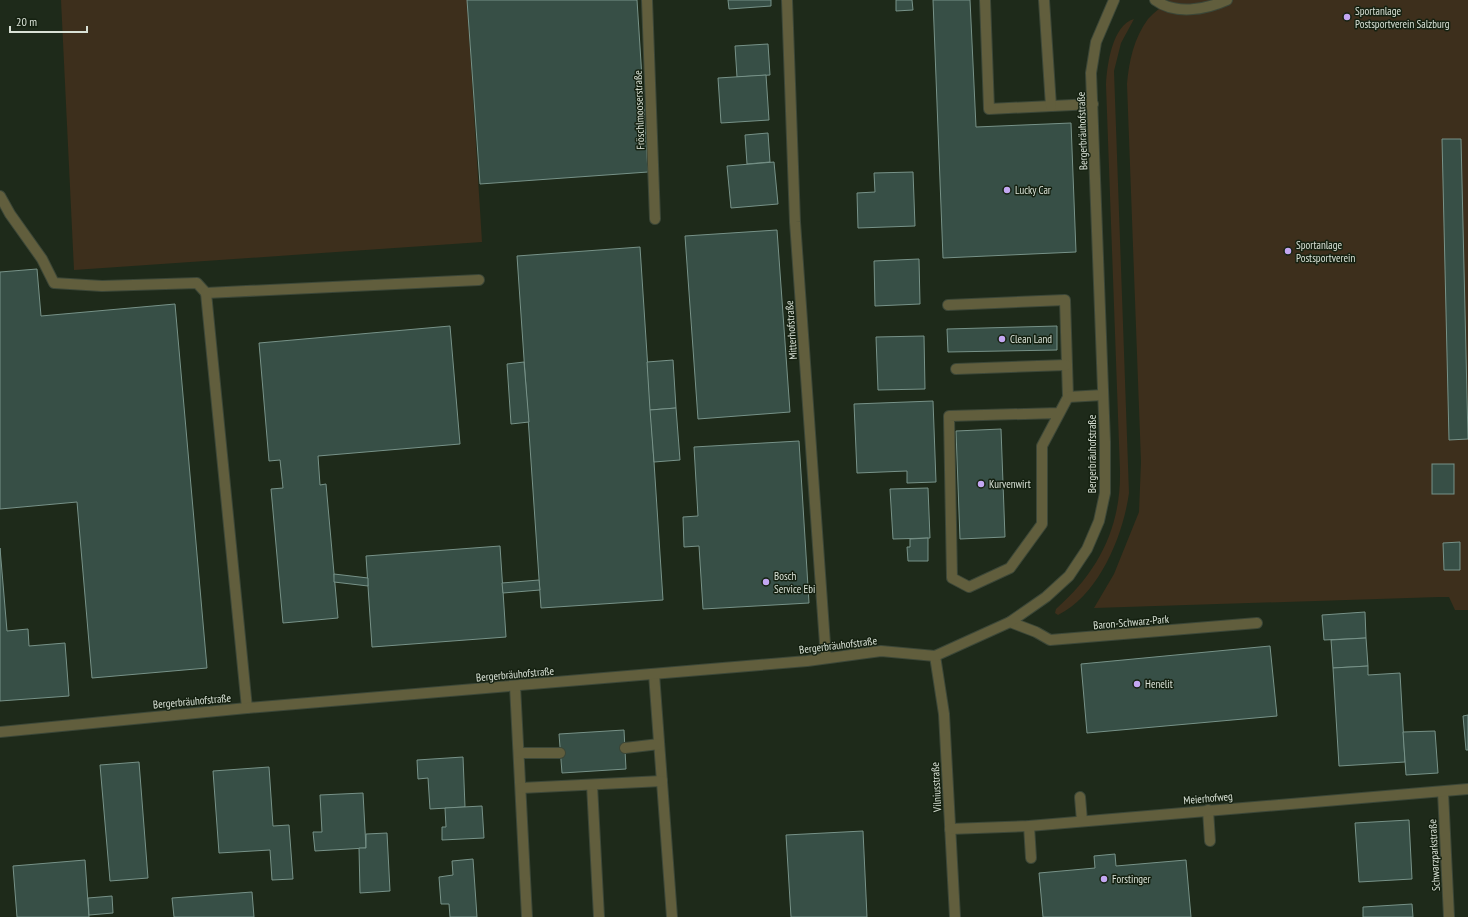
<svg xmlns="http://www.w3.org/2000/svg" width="1468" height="917" font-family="'PT Sans Narrow',sans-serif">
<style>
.green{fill:#3d2f1c}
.building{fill:#374f46;stroke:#779288}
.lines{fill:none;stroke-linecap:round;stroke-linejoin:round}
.service-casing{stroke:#3c4738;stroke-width:12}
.minor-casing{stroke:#3c4738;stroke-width:12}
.service{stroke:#615e3d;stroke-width:10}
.minor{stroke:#615e3d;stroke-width:10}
.poi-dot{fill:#c3a7f2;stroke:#152111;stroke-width:1.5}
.labels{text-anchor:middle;stroke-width:3;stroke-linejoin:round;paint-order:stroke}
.poi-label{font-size:11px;fill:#d9e1d6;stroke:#152111;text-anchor:start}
.street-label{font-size:11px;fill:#d9e1d6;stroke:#152111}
</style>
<rect width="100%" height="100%" fill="#1e2a1a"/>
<!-- green -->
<g class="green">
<polygon points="61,0 467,0 482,242 74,270"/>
<path d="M1169,0H1468V610H1455L1449,597H1439L1094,608L1114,574L1139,512L1141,462L1127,84C1129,61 1134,38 1148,19C1154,12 1163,6 1169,0Z"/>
<path d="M1134,19L1121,43L1114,71L1129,493C1123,536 1099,595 1058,615L1055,613L1056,609C1098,572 1121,528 1120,471L1106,85C1107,66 1112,25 1134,19Z"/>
</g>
<!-- building -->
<g class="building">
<polygon points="467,0 637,0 648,172 480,184"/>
<polygon points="728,0 771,0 771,6 729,9"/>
<polygon points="896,0 912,0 913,10 896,11"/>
<polygon points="933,0 970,0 976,127 1071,123 1076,252 943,258"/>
<polygon points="768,44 770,75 737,77 735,46"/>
<polygon points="766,75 769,120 721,123 718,78"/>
<polygon points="768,133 770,162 747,164 745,135"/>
<polygon points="1442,139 1461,139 1468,439 1449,440"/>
<polygon points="774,162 778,204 731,208 727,166"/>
<polygon points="913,172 915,226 858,228 857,193 875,192 874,173"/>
<polygon points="777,230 790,412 698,419 685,236"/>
<polygon points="640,247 663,600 541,608 517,256"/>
<polygon points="919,259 920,304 875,306 874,261"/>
<polygon points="37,269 41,316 175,304 207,668 92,678 77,502 0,509 0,272"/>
<polygon points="450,326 460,444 318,456 320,485 326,484 338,618 283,623 271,489 283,488 280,460 269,461 259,343"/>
<polygon points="1057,326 1057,350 948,352 947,329"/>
<polygon points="924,336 925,389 878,390 876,337"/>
<polygon points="673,360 676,408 650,410 647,362"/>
<polygon points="524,362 529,422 511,424 507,364"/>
<polygon points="933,401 936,482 907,483 907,471 857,473 854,404"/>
<polygon points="676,408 680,460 654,462 650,410"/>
<polygon points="1001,429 1005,537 960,539 956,431"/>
<polygon points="799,441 809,603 703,609 699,546 684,547 683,517 698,516 694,447"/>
<rect x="1432" y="464" width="22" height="30"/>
<polygon points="928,488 930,538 893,539 890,489"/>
<polygon points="928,538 928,561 908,561 907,547 910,547 910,539"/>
<polygon points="1460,542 1460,570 1444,570 1443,543"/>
<polygon points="500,546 506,637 372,647 366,556"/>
<polygon points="0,548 7,631 28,629 29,646 65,643 69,696 0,701"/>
<polygon points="334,574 368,578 368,586 334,582"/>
<polygon points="539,580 540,590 503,593 502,583"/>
<polygon points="1365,612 1366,638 1324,640 1322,615"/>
<polygon points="1366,638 1368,666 1333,668 1331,640"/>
<polygon points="1270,646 1277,716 1087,733 1081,664"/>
<polygon points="1368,666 1368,675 1400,673 1405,762 1339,766 1333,668"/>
<polygon points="1468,715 1468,750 1466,750 1463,716"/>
<polygon points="624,730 626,769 562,773 559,734"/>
<polygon points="1435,731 1438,773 1406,775 1403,732"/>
<polygon points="463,757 465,807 430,809 428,778 418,779 417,760"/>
<polygon points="139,762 148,878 110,881 100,765"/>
<polygon points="269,767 273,826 289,825 293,879 272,880 270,850 219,853 213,771"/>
<polygon points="363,793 366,848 315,851 313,832 322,832 320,795"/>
<polygon points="482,806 484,838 442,840 442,827 446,827 445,808"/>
<polygon points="1409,820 1412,879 1359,882 1355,823"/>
<polygon points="863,831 867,917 791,917 786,835"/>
<polygon points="387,833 390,891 360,893 359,848 366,848 366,834"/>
<polygon points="1115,854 1116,866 1186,860 1191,917 1043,917 1039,873 1095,868 1094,856"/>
<polygon points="473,859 477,917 450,917 449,904 441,904 439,877 453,875 452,861"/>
<polygon points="85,860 89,917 17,917 13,866"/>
<polygon points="252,892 254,917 174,917 172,898"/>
<polygon points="112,896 113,913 89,915 88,898"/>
<polygon points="1412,904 1413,917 1363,917 1363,907"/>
</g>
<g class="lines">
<!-- service casing -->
<g class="service-casing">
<g id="service">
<polyline points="985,0 989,109 1093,104"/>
<polyline points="1044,0 1051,106"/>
<path d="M1155,0C1175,15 1205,10 1227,0"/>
<polyline points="0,196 10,214 42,259 54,283 102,286 197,283 206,293 479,280"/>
<polyline points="206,293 247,708"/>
<polyline points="948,305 1065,300 1068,397 1042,446 1042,524 1010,568 969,587 952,578 949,416 1059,413"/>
<polyline points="956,369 1066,365"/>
<polyline points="1068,397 1103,395"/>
<polyline points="1010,622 1036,632 1050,640 1257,623"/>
<polyline points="654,674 672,917"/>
<polyline points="515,686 527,917"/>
<polyline points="625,748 659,744"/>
<polyline points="519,753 560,753"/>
<polyline points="592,785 599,917"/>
<polyline points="521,788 662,781"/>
<polyline points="1080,797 1082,821"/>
<polyline points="1208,810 1210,841"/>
<polyline points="1029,826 1031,858"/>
</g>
</g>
<!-- minor casing -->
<g class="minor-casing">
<g id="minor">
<polyline points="647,0 655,219"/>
<polyline points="787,0 795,222 826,658"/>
<polyline points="935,656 944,714 955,917"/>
<polyline points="0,732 247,708 807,661 881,651 935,656 1010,622 1046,597 1069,576 1087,549 1099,521 1105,493 1105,442 1091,73 1096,42 1114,0"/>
<polyline points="1443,792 1449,917"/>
<polyline points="950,829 1029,826 1468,789"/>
</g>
</g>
<!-- service -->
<use href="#service" class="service"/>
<!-- minor -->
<use href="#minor" class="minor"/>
</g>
<!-- markers -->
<g class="poi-dot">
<circle cx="1347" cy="17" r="4"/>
<circle cx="1007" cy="190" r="4"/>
<circle cx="1288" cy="251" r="4"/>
<circle cx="1002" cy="339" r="4"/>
<circle cx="981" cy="484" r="4"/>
<circle cx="766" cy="582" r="4"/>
<circle cx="1137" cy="684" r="4"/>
<circle cx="1104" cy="879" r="4"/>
</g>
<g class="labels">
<!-- poi labels -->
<g class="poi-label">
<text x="1355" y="15">Sportanlage<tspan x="1355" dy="13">Postsportverein Salzburg</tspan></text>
<text x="1015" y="194">Lucky Car</text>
<text x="1296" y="249">Sportanlage<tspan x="1296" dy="13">Postsportverein</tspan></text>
<text x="1010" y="343">Clean Land</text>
<text x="989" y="488">Kurvenwirt</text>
<text x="774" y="580">Bosch<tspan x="774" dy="13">Service Ebi</tspan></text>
<text x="1145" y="688">Henelit</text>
<text x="1112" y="883">Forstinger</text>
</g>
<!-- street labels -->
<g class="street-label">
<text transform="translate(639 110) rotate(-92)" y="4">Fröschlmooserstraße</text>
<text transform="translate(1082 131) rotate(-92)" y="4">Bergerbräuhofstraße</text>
<text transform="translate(791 330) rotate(-94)" y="4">Mitterhofstraße</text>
<text transform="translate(1092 454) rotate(-90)" y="4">Bergerbräuhofstraße</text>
<text transform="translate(1131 622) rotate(-5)" y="4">Baron-Schwarz-Park</text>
<text transform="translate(838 645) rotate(-7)" y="4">Bergerbräuhofstraße</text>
<text transform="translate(515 674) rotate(-5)" y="4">Bergerbräuhofstraße</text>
<text transform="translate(192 701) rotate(-5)" y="4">Bergerbräuhofstraße</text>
<text transform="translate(936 787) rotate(-93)" y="4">Vilniusstraße</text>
<text transform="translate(1208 798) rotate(-5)" y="4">Meierhofweg</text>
<text transform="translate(1434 855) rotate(-93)" y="4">Schwarzparkstraße</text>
</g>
</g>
<!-- scale -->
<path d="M10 26v6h77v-6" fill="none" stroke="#d9e1d6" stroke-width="2"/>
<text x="16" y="26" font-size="12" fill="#d9e1d6" stroke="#152111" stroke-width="3" paint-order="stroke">20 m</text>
</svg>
